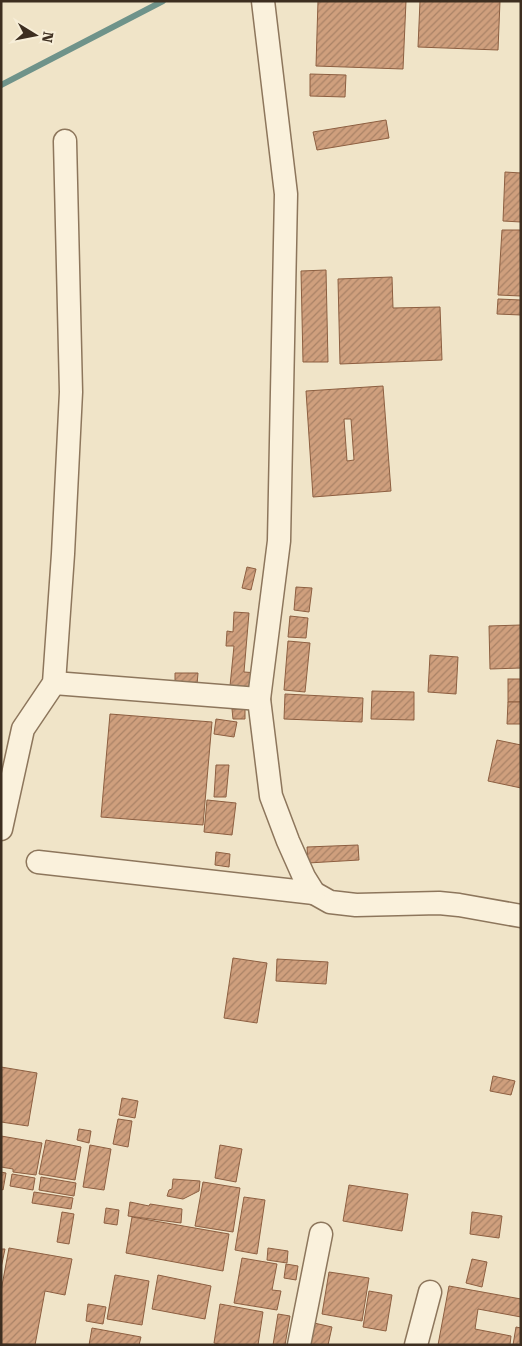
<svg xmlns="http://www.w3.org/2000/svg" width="522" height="1346" font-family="'Roboto Serif',serif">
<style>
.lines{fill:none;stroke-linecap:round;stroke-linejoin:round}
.stream{stroke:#6f938a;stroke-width:6}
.building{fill:url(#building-hatch);stroke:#8d5f41;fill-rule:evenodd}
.minor-casing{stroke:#8d765c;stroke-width:25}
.minor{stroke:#faf1dc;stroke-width:22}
</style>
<defs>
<pattern id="building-hatch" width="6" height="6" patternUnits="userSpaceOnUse" patternTransform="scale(1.25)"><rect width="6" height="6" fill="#cf9f7d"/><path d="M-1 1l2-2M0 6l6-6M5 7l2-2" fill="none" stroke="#a98266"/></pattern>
</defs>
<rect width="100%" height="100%" fill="#f0e4c8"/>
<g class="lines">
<!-- stream -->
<polyline class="stream" points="1,85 163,1"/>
</g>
<!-- building -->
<g class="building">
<polygon points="318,1 406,1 403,69 316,66"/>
<polygon points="420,1 500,1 498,50 418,47"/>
<polygon points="310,74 346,75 345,97 310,96"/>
<polygon points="386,120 389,138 317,150 313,132"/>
<polygon points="505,172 521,173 521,222 503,221"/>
<polygon points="502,230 521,230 521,296 498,295"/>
<polygon points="326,270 328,362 303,362 301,271"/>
<polygon points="392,277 393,308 440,307 442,360 340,364 338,279"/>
<polygon points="498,299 521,300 521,315 497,314"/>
<path d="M383,386L391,491L313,497L306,391ZM344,419H351L354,460L347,461Z"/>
<polygon points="247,567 256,569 251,590 242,588"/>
<polygon points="296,587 312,588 309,612 294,610"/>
<polygon points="234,612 249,613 244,672 258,673 256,688 230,686 234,646 226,646 227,631 233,632"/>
<polygon points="290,616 308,618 306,638 288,637"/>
<polygon points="521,625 521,668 490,669 489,626"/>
<polygon points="288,641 310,643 305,692 284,690"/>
<polygon points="430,655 458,657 456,694 428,692"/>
<polygon points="175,673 198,673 197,685 175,685"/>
<rect x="508" y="679" width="13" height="23"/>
<polygon points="372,691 414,692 414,720 371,719"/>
<polygon points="285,694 363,698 362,722 284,719"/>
<polygon points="508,702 521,702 521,724 507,724"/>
<polygon points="232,709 245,709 245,719 233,719"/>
<polygon points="110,714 212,722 203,825 101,817"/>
<polygon points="216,719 237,722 234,737 214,734"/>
<polygon points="497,740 521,745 521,788 488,781"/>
<polygon points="216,765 229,765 226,797 214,797"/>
<polygon points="207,800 236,803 232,835 204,832"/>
<polygon points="358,845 359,860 308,863 307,847"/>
<polygon points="216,852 230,854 229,867 215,865"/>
<polygon points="233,958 267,963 257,1023 224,1018"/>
<polygon points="277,959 328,962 326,984 276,981"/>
<polygon points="1,1067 37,1073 28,1126 1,1122"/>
<polygon points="493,1076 515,1081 511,1095 490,1091"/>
<polygon points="122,1098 138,1101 135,1118 119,1115"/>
<polygon points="118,1119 132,1121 128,1147 113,1144"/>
<polygon points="79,1129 91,1131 89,1143 77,1140"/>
<polygon points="1,1136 42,1143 36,1175 13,1172 13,1169 1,1167"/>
<polygon points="46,1140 81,1147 75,1180 39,1174"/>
<polygon points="90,1145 111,1149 104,1190 83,1187"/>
<polygon points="220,1145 242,1149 236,1182 215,1178"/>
<polygon points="1,1172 6,1173 3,1190 1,1189"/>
<polygon points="12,1174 35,1178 33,1190 10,1186"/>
<polygon points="41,1177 76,1183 74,1196 39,1190"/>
<polygon points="173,1179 200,1181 199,1191 183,1199 167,1196 169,1190 172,1189"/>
<polygon points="203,1182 240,1188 233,1232 195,1226"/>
<polygon points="349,1185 408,1194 402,1231 343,1221"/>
<polygon points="34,1192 73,1198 71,1209 32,1203"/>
<polygon points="244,1197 265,1200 257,1254 235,1250"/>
<polygon points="130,1202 149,1206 150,1204 182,1209 181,1223 128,1216"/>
<polygon points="106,1208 119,1210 117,1225 104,1223"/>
<polygon points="62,1212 74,1214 69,1244 57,1242"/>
<polygon points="472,1212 502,1216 499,1238 470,1234"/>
<polygon points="132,1217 229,1234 223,1271 126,1253"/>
<polygon points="9,1248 72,1259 65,1295 45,1291 35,1345 1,1344 1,1291"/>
<polygon points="268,1248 288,1251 287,1263 267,1260"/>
<polygon points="1,1249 5,1249 1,1268"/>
<polygon points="242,1258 277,1264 272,1290 281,1291 277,1310 234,1303"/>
<polygon points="472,1259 487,1262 482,1287 466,1283"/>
<polygon points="286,1264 298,1266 296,1280 284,1278"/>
<polygon points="329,1272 369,1278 362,1321 322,1314"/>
<polygon points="115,1275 149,1281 142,1325 107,1319"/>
<polygon points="158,1275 211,1286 205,1319 152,1309"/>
<polygon points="449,1286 521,1299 521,1317 478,1309 475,1329 511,1336 510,1345 438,1345"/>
<polygon points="369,1291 392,1295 386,1331 363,1327"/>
<polygon points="88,1304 106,1307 103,1324 86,1321"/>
<polygon points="220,1304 263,1312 258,1345 223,1345 214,1343"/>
<polygon points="278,1314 290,1316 285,1345 273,1345"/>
<polygon points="314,1323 332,1327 328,1345 309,1345"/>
<polygon points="516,1327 521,1328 521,1345 513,1345"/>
<polygon points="92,1328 141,1337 139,1345 89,1345"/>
</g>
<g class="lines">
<!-- minor casing -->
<g class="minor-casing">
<g id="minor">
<polyline points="263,1 286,194 279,541 259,699 271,796 288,841 304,877 314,893 330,902 356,905 439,903 459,905 521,916"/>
<polyline points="54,683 259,699"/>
<polyline points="1,829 23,729 54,683 63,554 71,392 65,141"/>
<polyline points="38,862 314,893"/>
<polyline points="299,1345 321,1234"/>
<polyline points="416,1345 430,1292"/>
</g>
</g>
<!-- minor -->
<use href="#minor" class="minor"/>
</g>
<!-- border -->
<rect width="522" height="1346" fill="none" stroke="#3d2e20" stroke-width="5"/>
<!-- north arrow -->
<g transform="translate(35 35) rotate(100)" stroke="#f7eed8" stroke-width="4" paint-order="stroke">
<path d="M0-4L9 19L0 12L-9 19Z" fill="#3d2e20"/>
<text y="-8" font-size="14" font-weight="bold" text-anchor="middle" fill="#3d2e20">N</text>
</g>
</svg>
